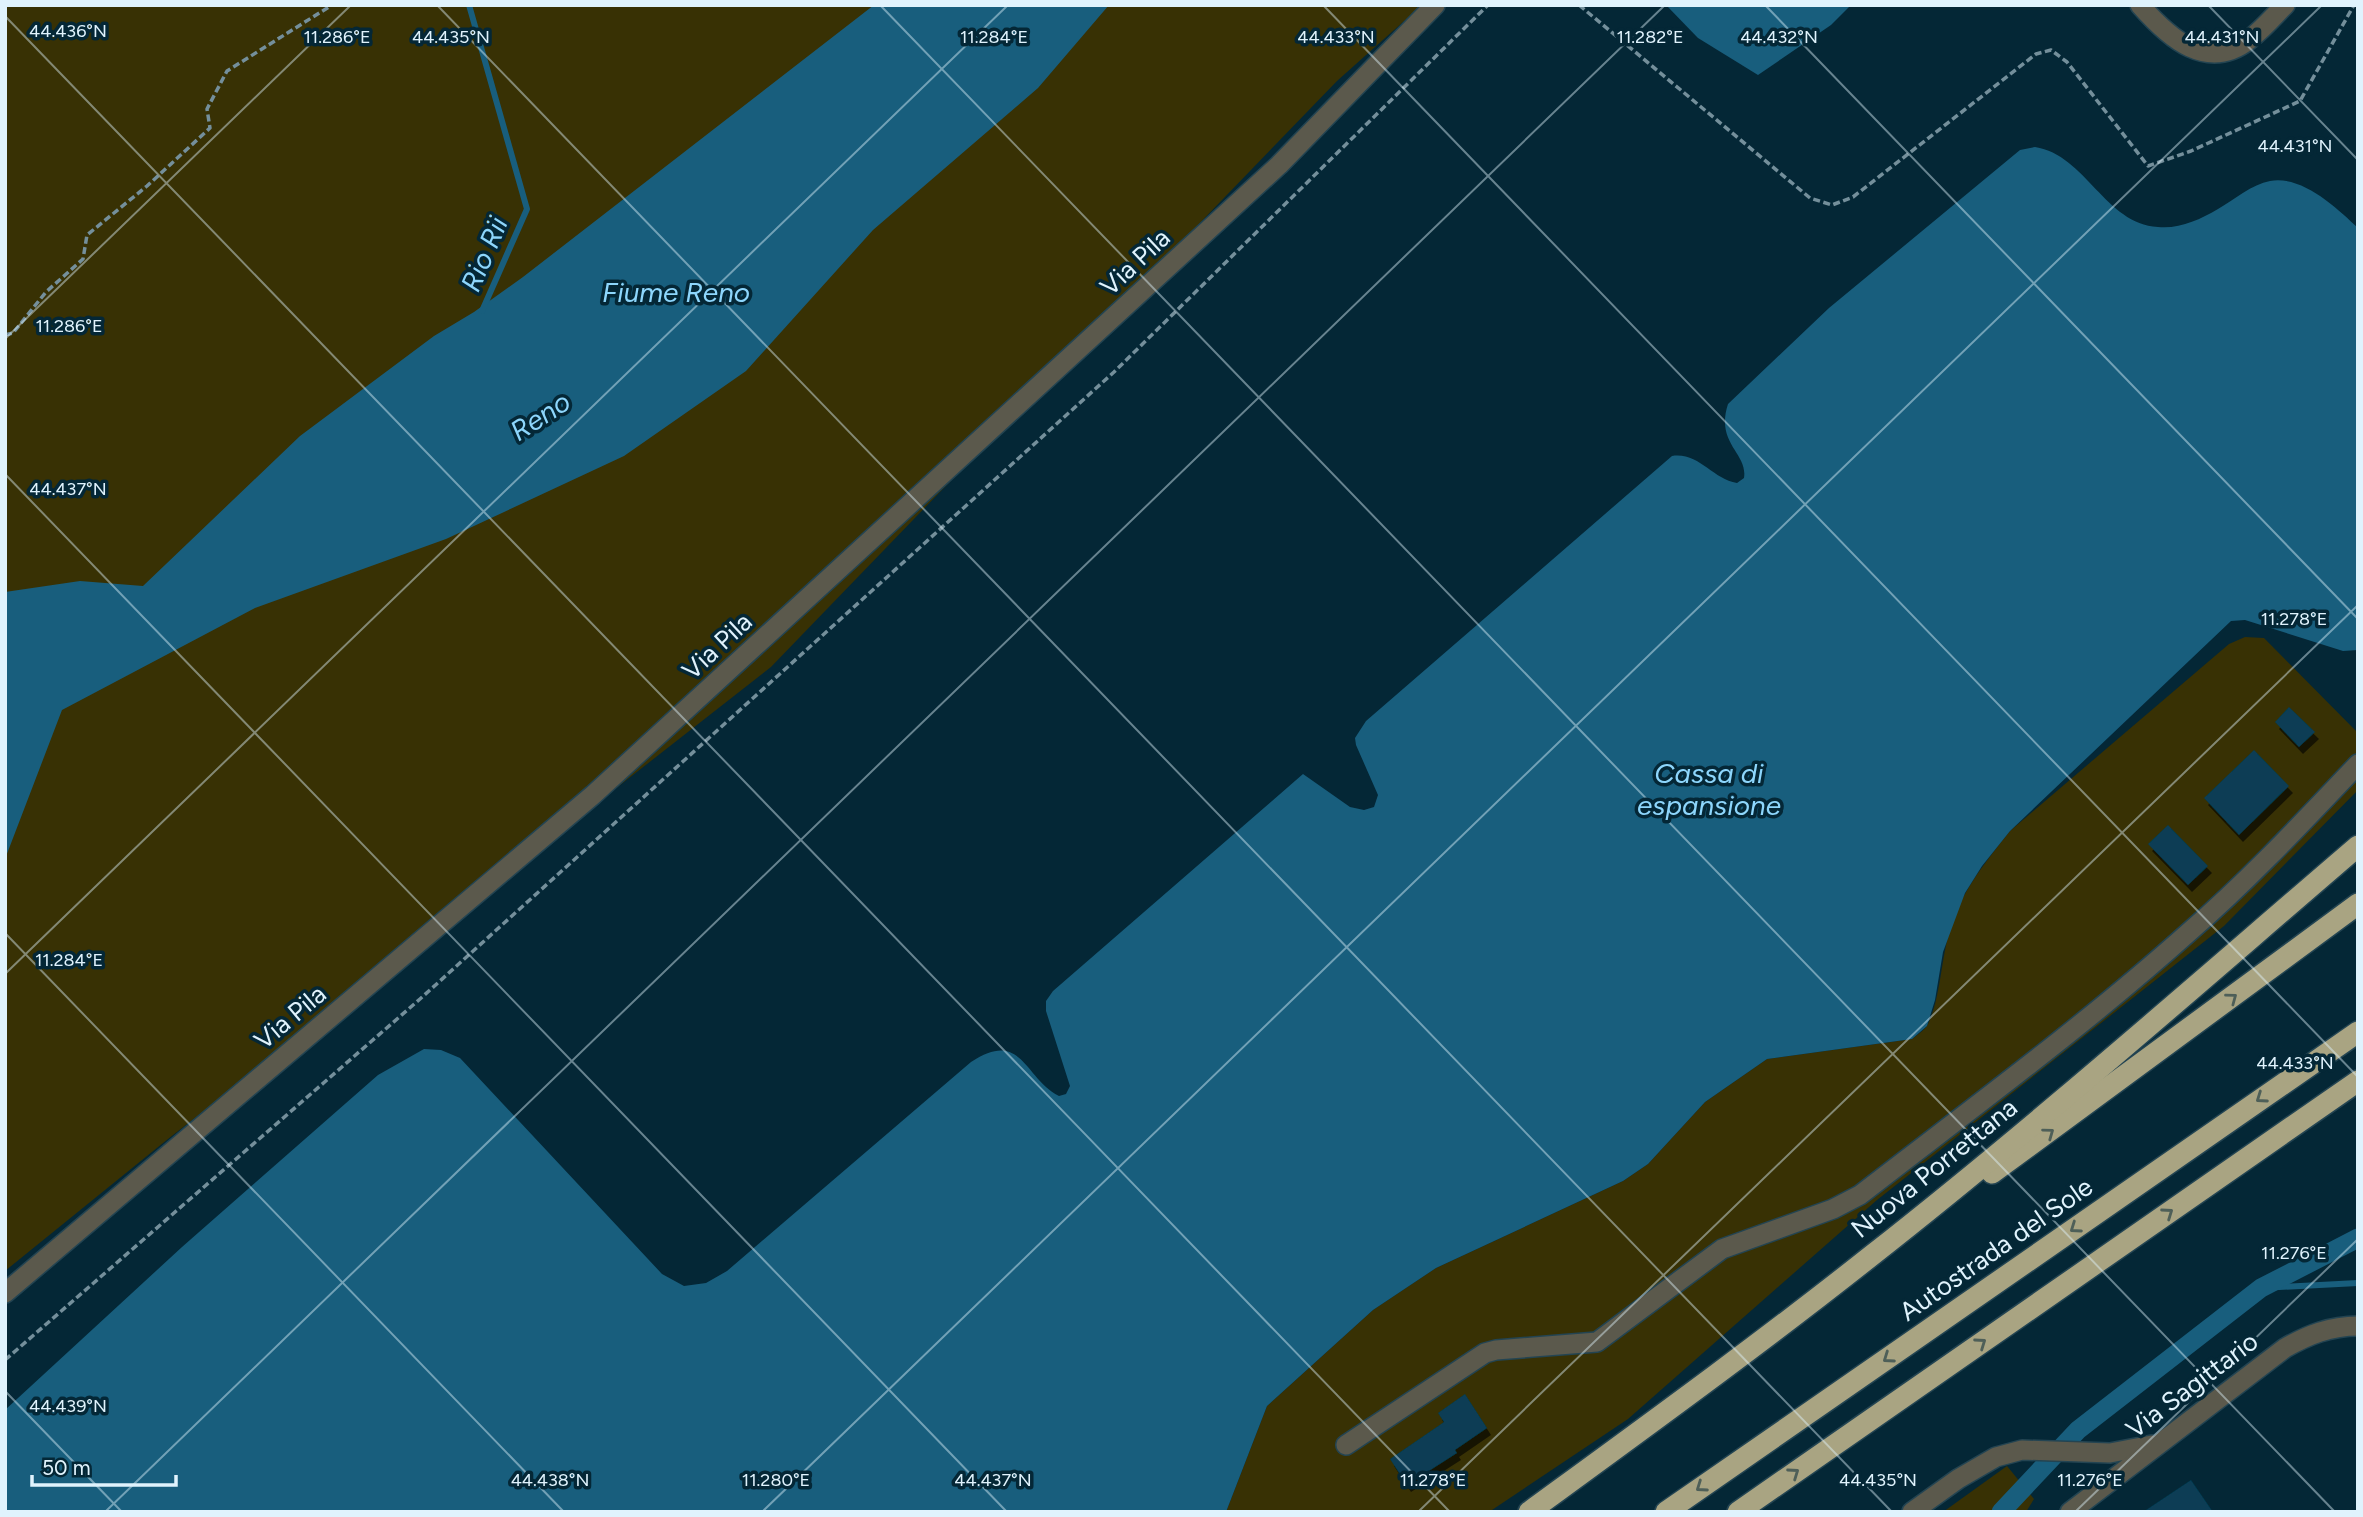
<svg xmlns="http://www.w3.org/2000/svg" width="2363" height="1517" font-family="Figtree,sans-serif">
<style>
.green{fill:#383104}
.water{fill:#185e7d}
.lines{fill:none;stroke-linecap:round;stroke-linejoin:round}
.stream{stroke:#185e7d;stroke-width:6}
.canal{stroke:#185e7d;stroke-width:19}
.building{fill:#073e55;filter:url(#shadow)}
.minor-casing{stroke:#234452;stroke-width:22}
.highway-casing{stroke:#234452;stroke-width:24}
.path{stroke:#748f9b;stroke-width:3.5;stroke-dasharray:7 3.5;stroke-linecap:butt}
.minor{stroke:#5b594c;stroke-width:19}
.highway{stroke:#a9a482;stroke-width:21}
.oneway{stroke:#4e5f58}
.ticks{fill:none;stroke:#e0f3fd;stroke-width:2;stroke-opacity:0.45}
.labels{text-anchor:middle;stroke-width:7;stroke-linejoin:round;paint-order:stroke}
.street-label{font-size:26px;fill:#e0f3fd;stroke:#042736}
.water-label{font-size:28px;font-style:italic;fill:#8dd6fc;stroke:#042736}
.ticks-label{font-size:18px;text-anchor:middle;fill:#e0f3fd;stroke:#042736;stroke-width:7;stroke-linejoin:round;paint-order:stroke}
</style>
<defs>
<filter id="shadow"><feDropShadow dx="4" dy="7" stdDeviation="0" flood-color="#0009"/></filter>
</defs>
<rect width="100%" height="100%" fill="#042736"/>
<!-- green -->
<g class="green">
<polygon points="5,5 1422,5 1337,81 771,667 168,1139 5,1271"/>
<path d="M2245,637L2264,638L2358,733V790L2224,926L1877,1200L1628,1419L1489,1512H1226L1267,1406L1373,1310L1436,1268L1623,1181L1648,1164L1705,1102L1767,1059L1912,1039C1917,1035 1925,1030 1928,1024C1941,998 1941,954 1952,923C1964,888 1987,860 2010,831L2229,644Z"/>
<polygon points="2007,1466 2034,1499 2026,1512 1943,1512"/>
</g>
<!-- water -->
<g class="water">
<polygon points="874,5 1109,5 1038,88 873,230 746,371 624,456 446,539 255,608 62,710 5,859 5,592 80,581 143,586 300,436 434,336 474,312 523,277"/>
<polygon points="1666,5 1851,5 1831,25 1758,75 1698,38"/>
<path d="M2035,147C2086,155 2105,224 2158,227C2180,229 2199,220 2218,209C2234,200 2252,184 2270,181C2302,175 2337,208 2358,228V650L2343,651L2245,620L2231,621L2010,831L1982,866L1965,893L1943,952L1935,1000L1927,1026L1912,1039L1767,1059L1705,1102L1648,1164L1623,1181L1436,1268L1373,1310L1267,1406L1226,1512H5V1410L182,1247L378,1075L424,1049L441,1050L460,1058L662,1274L684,1286L706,1283L727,1271L971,1062C1022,1028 1024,1078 1059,1096L1066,1094L1070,1086L1046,1011V1001L1053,991L1303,774L1350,807L1364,810L1374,807L1378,795L1356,745L1355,738L1366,721L1672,456C1699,452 1712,479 1737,483L1744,478C1748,453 1715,444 1728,404L1829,308L2020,150Z"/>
</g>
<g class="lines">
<!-- stream -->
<g class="stream">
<polyline points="469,5 527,209 482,311"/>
<polyline points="2261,1288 2358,1283"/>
</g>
<!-- canal -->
<polyline class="canal" points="2001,1512 2078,1430 2261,1288 2358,1238"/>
</g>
<!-- building -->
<g class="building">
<polygon points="2289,707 2315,732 2299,747 2275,722"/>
<polygon points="2254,750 2289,786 2239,835 2204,798"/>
<polygon points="2168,825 2208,866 2188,885 2148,844"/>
<polygon points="1465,1394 1487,1428 1455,1450 1457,1453 1407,1485 1390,1459 1444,1422 1438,1413"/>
<polygon points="2191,1480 2213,1512 2143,1512"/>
</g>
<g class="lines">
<!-- minor casing -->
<g class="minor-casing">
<g id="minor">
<path d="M2140,5C2169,38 2207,73 2250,39C2263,29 2274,16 2285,5"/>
<polyline points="5,1293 593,795 1279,165 1435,5"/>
<path d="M1346,1445L1485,1353L1496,1350L1597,1342L1722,1249L1833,1209L1860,1195C1971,1109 2084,1026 2188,933C2248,881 2303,822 2358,764"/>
<polyline points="1912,1512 1958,1479 1996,1457 2022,1450 2110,1453 2152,1445"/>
<path d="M2070,1512L2285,1348C2308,1335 2330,1326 2358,1326"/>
</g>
</g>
<!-- highway casing -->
<g class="highway-casing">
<g id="highway">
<polyline points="1992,1173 2358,904"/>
<path d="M1529,1512C1644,1428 1760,1344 1871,1256C2038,1125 2197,984 2358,846"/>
<polyline points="1666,1512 2358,1032"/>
<polyline points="1738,1512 2358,1081"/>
</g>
</g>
<!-- path -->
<g class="path">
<polyline points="1579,5 1810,198 1832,205 1853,197 2036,54 2051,50 2067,62 2148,166 2191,151 2300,101 2354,5"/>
<polyline points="5,335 13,333 46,292 83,259 87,235 147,186 210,128 207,109 227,71 332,5"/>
<polyline points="5,1360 420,999 1114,372 1488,5"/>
</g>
<!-- minor -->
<use href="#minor" class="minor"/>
<!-- highway -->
<use href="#highway" class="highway"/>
</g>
<!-- one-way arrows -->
<defs><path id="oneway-chevron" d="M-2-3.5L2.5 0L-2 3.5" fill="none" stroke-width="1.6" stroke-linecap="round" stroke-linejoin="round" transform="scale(1.75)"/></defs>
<g class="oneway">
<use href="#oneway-chevron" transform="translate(2232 998) rotate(-37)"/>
<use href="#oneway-chevron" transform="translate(2261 1098) rotate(145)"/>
<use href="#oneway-chevron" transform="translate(2049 1133) rotate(-36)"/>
<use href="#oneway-chevron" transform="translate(2168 1213) rotate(-35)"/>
<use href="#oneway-chevron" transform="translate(2075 1228) rotate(145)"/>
<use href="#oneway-chevron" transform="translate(1981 1343) rotate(-35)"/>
<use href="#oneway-chevron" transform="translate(1888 1358) rotate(145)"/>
<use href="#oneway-chevron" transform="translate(1794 1473) rotate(-35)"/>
<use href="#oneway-chevron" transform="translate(1701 1487) rotate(145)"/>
</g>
<!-- ticks -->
<path class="ticks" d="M437,5L1892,1512M880,5L2335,1512M1323,5L2358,1077M1765,5L2358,619M2208,5L2358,160M5,16L1450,1512M5,339L351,5M5,474L1007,1512M5,933L564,1512M5,974L1008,5M5,1391L122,1512M105,1512L1665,5M762,1512L2322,5M1418,1512L2358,605M2075,1512L2358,1239"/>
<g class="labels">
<!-- street labels -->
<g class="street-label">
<text transform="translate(1135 262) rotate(-43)" y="9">Via Pila</text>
<text transform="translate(717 646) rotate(-43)" y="9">Via Pila</text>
<text transform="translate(290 1017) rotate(-40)" y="9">Via Pila</text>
<text transform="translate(1934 1168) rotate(-39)" y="9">Nuova Porrettana</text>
<text transform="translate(1996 1249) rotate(-35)" y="9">Autostrada del Sole</text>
<text transform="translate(2192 1385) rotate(-37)" y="9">Via Sagittario</text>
</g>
<!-- water labels -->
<g class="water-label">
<text transform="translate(484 254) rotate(-67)" y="10">Rio Rii</text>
<text x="676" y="302">Fiume Reno</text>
<text transform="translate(540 416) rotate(-33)" y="10">Reno</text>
<text x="1709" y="783">Cassa di<tspan x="1709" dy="32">espansione</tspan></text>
</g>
</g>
<g class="ticks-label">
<text x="68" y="37">44.436°N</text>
<text x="337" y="43">11.286°E</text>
<text x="994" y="43">11.284°E</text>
<text x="1650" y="43">11.282°E</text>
<text x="2222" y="43">44.431°N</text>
<text x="451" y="43">44.435°N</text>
<text x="1336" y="43">44.433°N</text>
<text x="1779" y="43">44.432°N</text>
<text x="2295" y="152">44.431°N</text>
<text x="69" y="332">11.286°E</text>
<text x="68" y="495">44.437°N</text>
<text x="2294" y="625">11.278°E</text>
<text x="69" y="966">11.284°E</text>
<text x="2295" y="1069">44.433°N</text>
<text x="2294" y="1259">11.276°E</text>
<text x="68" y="1412">44.439°N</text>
<text x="550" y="1486">44.438°N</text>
<text x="993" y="1486">44.437°N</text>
<text x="1878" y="1486">44.435°N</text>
<text x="776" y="1486">11.280°E</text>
<text x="1433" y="1486">11.278°E</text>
<text x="2090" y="1486">11.276°E</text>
</g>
<!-- border -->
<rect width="2363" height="1517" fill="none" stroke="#e0f3fd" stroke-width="14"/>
<!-- scale -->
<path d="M32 1475v10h144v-10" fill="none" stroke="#e0f3fd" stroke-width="3.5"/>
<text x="42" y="1475" font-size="21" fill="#e0f3fd" stroke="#042736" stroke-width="5" paint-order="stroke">50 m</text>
</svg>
